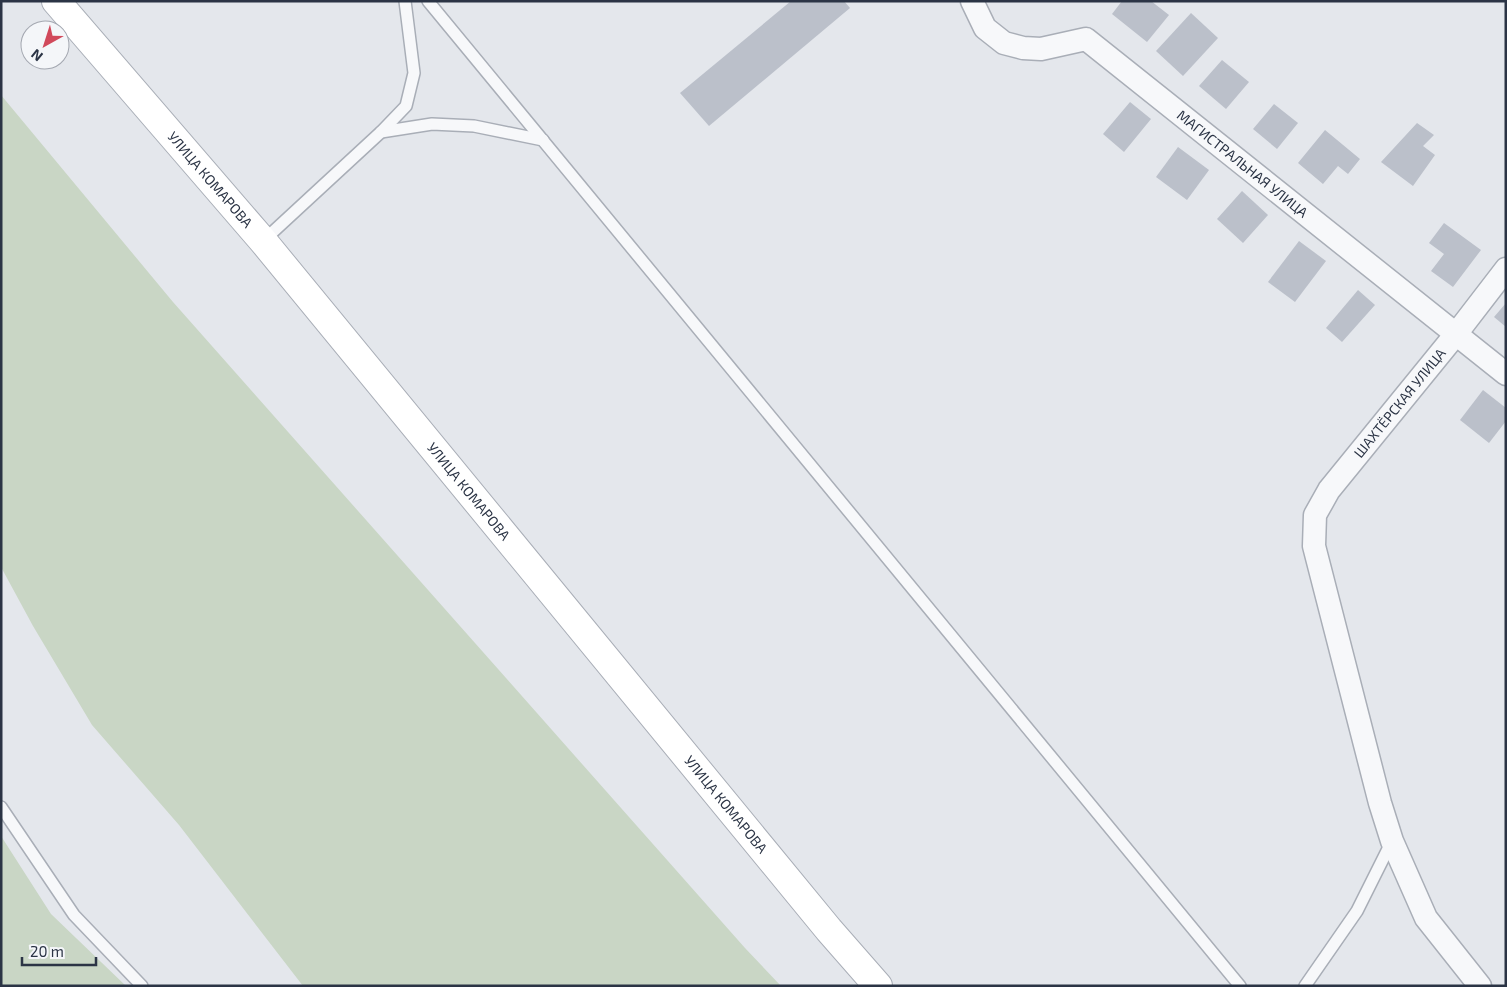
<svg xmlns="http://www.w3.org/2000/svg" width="1507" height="987" font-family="'Exo 2',sans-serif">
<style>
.green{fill:#c9d6c5}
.building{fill:#bbc0ca}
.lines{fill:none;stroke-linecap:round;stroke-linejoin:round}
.lane-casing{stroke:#a9aeb7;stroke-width:14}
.street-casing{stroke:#a9aeb7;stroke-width:25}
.secondary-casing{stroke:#a9aeb7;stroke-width:30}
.lane{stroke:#f7f8fa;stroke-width:11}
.street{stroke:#f7f8fa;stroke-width:22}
.secondary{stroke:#fff;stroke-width:28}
.labels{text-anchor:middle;stroke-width:4.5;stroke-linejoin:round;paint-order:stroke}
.street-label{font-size:14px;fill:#2b3445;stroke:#f4f6f9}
</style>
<rect width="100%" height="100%" fill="#e4e7ec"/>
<!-- green -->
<g class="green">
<polygon points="1,95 173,302 745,948 781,986 303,986 179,825 92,725 33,626 1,567"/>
<polygon points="1,836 51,914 126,986 1,986"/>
</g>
<!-- building -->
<g class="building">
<polygon points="791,1 844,1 850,8 709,126 680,93"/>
<polygon points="1122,1 1151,1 1169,15 1147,42 1112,14"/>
<polygon points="1191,13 1218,38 1183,76 1156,51"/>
<polygon points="1222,60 1249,82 1226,109 1199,86"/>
<polygon points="1130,102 1151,119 1124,152 1103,134"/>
<polygon points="1274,104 1298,123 1277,149 1253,129"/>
<polygon points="1417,123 1434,135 1423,146 1435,155 1413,186 1381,162"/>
<polygon points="1325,130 1360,159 1348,174 1338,166 1323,184 1298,163"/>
<polygon points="1178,147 1209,170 1187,200 1156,177"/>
<polygon points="1242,191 1268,215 1243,243 1217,219"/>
<polygon points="1444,223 1481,250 1453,287 1431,271 1444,254 1429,243"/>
<polygon points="1299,241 1326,261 1295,302 1268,282"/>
<polygon points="1358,290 1375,305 1342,342 1326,328"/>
<polygon points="1506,303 1506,327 1494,317"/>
<polygon points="1483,390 1506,408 1506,421 1489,443 1460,420"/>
</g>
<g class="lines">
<!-- lane casing -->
<g class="lane-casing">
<g id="lane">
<polyline points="428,1 1240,986"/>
<polyline points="381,132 432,124 474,126 543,140"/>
<polyline points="263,241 381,132 406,106 414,73 405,1"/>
<polyline points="1,807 74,915 142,986"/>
<polyline points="1305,986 1357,911 1392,841"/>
</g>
</g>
<!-- street casing -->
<g class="street-casing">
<g id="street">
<path id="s1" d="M972,1L985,28L1004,43L1023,48L1041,49L1086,39L1506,374"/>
<path id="s2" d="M1480,986L1426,918L1392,841L1380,803L1314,546L1315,515L1329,490L1456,334L1506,269"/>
</g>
</g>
<!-- secondary casing -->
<g class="secondary-casing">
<g id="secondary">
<path id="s3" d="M56,1L263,241L829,930L878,986"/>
</g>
</g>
<!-- lane -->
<use href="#lane" class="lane"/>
<!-- street -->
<use href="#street" class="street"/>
<!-- secondary -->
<use href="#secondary" class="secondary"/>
</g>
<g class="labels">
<!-- street labels -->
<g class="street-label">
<text dy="5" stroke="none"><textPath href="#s1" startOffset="338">МАГИСТРАЛЬНАЯ УЛИЦА</textPath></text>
<text dy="5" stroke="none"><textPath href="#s3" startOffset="236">УЛИЦА КОМАРОВА</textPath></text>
<text dy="5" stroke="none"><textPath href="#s2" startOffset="648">ШАХТЁРСКАЯ УЛИЦА</textPath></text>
<text dy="5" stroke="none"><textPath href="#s3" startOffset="641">УЛИЦА КОМАРОВА</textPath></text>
<text dy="5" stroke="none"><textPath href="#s3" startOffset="1046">УЛИЦА КОМАРОВА</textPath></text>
</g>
</g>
<!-- border -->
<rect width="1507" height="987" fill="none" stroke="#2b3445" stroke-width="5"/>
<!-- north arrow -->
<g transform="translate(45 45) rotate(219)"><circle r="24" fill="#f4f6f9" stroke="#a4a8b1"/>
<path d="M0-4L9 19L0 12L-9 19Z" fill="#d1495b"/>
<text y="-8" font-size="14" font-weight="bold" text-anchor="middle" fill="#2b3445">N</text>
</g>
<!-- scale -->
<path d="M22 957v8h74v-8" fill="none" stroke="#2b3445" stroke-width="2.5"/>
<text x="30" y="957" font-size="15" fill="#2b3445" stroke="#f4f6f9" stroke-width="4" paint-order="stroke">20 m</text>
</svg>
